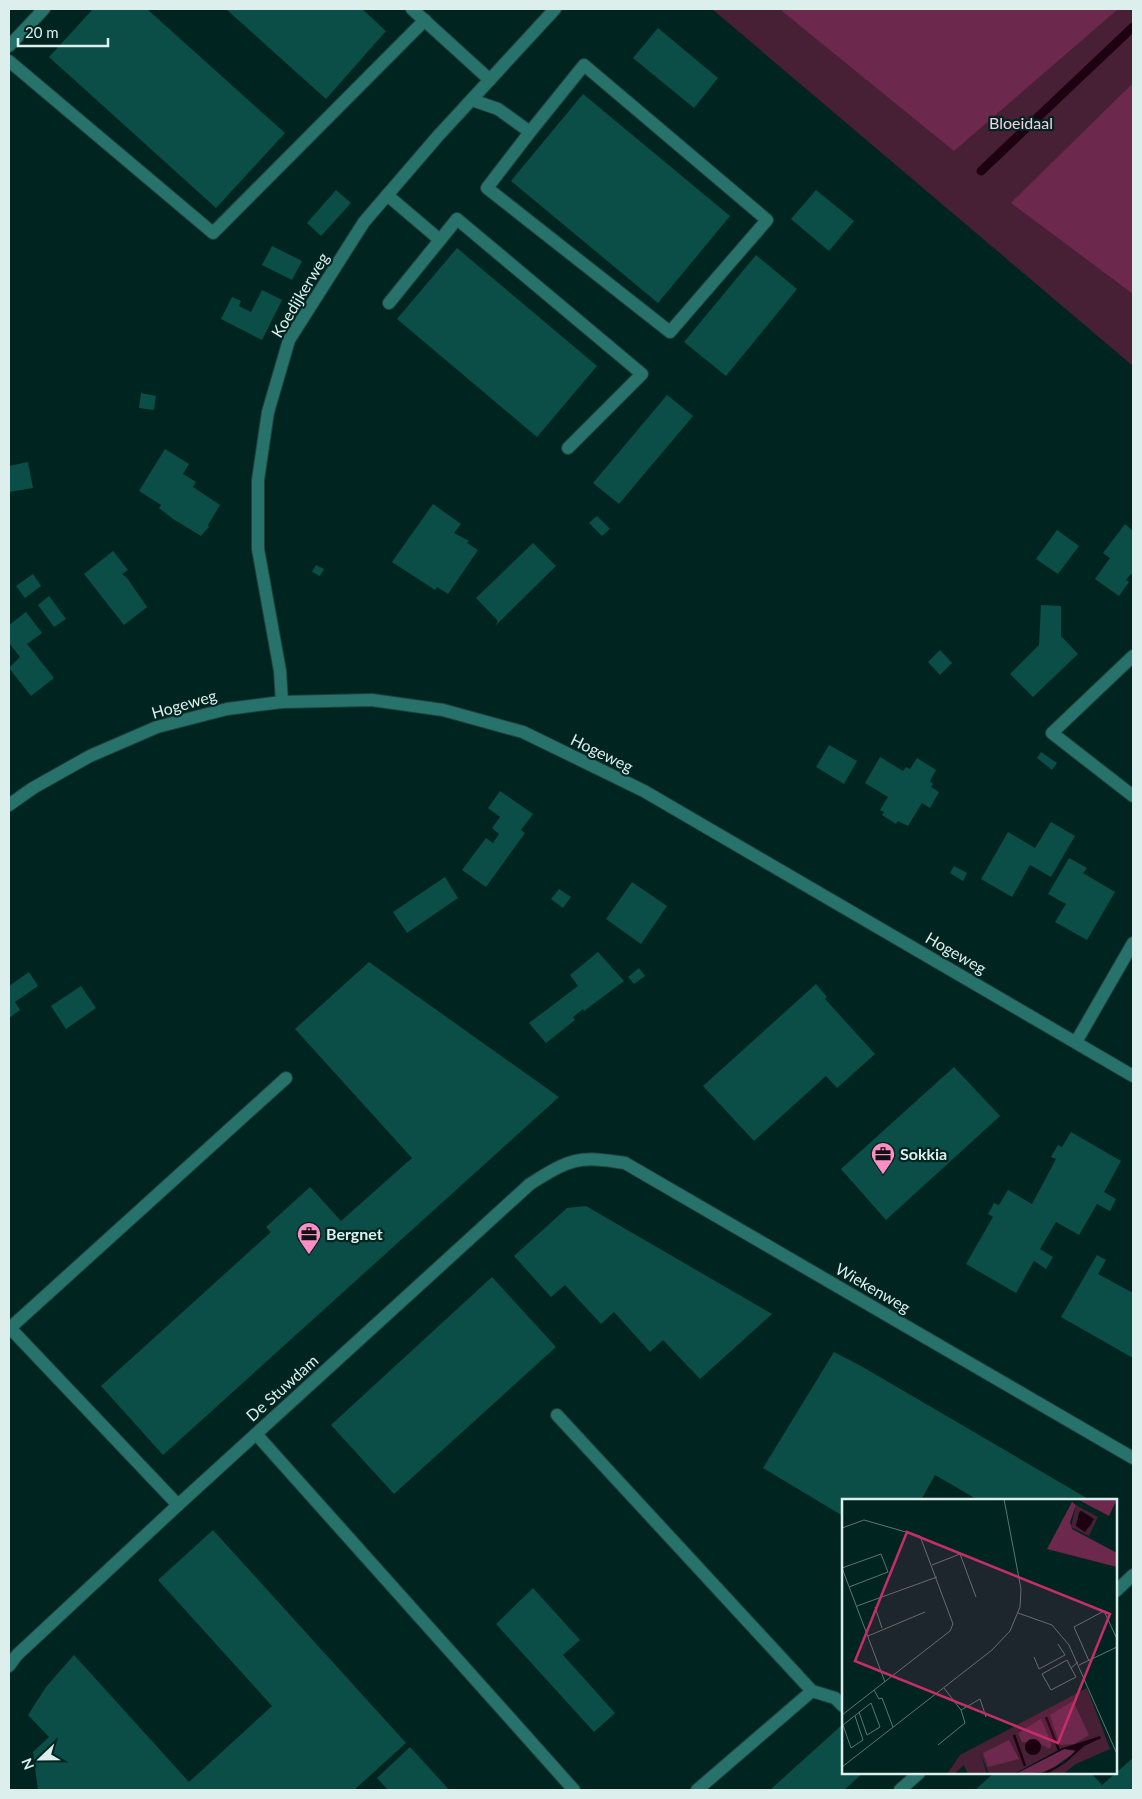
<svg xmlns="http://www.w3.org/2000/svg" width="1142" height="1799" font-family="Lato,sans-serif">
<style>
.green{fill:#482035}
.forest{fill:#6c294d}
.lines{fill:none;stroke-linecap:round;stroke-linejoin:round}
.stream{stroke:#1e0111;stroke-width:9}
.building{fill:#0b4d47}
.lane-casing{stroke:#1f413d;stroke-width:14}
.street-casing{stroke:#1f413d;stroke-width:14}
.lane{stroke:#27726a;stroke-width:12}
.street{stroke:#27726a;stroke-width:12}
.labels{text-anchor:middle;stroke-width:4.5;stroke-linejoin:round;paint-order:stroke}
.park-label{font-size:16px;fill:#f9cee1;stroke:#002521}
.street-label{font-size:16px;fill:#dcefec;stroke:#002521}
.poi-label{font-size:16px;font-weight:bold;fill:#dcefec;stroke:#002521;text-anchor:start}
.inset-river{fill:none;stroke:#1e0111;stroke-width:2.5}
.inset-road{fill:none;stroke:#587672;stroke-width:1}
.view{fill:#c52e6a;fill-opacity:0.15;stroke:#c52e6a;stroke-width:2.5}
.inset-edge{fill:none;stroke:#dcefec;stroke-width:2.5}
</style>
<rect width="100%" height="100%" fill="#002521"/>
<!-- green -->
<polygon class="green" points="712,9 1133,9 1133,366"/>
<!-- forest -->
<g class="forest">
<polygon points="784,9 1118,9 954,151 782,11"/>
<polygon points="1133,83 1133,294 1011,203"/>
</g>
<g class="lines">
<!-- stream -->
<polyline class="stream" points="981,171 1133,27"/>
</g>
<!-- building -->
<g class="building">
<polygon points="93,9 147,9 285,133 216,208 49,57"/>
<polygon points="226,9 362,9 386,31 326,99"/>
<polygon points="658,28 718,78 694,108 633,58"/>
<polygon points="583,94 730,216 658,303 511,181"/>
<polygon points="336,190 351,203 321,236 307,223"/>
<polygon points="816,190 854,221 829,251 791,219"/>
<polygon points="272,246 302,261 292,280 262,265"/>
<polygon points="457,248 597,366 537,437 397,319"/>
<polygon points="756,255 797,289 726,376 684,342"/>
<polygon points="262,290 282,300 262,340 221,319 232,297 241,301 239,306 251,312"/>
<polygon points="141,393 156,396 154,410 139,408"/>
<polygon points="667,395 693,416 619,504 593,483"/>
<polygon points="165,449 189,464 183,474 196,482 193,487 220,505 208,525 209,527 201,536 173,519 159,508 161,505 139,491"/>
<polygon points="28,462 33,488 9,492 9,466"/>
<polygon points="433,504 461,524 454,533 469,541 467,543 478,550 448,594 437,587 435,590 392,562"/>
<polygon points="597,516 610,529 602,536 589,523"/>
<polygon points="1125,524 1133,531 1133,576 1131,574 1126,580 1129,582 1119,596 1095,579 1110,558 1103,553"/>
<polygon points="1057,530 1079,546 1058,574 1036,559"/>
<polygon points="533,543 556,566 495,626 498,621 476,598"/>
<polygon points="113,551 128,570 122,574 127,578 147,607 124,625 84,574"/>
<polygon points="316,565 324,569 320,576 312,572"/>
<polygon points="33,574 41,586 25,598 16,586"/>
<polygon points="49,596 66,619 54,627 38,605"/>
<polygon points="1041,605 1061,606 1061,636 1078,654 1033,697 1010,674 1039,645"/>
<polygon points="26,612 42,633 27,644 54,678 31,696 9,668 20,657 9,643 9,625"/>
<polygon points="940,650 952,663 940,675 928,662"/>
<polygon points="829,745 857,761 844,784 816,767"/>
<polygon points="1041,752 1057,763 1052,770 1037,758"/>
<polygon points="880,757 903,771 906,767 910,769 917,758 936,770 930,781 933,784 931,787 939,792 930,808 922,803 908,826 898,821 896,824 882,815 884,812 880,810 888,797 865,783"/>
<polygon points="500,791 533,814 521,830 525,833 486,887 462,870 486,838 493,843 499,834 492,828 500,817 488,808"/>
<polygon points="1051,822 1075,836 1051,877 1030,865 1012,897 981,879 1008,832 1035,848"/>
<polygon points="1069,858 1087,868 1083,873 1115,892 1087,940 1055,922 1066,904 1048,894"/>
<polygon points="954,866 967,873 963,881 950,873"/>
<polygon points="445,877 458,898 407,933 393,912"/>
<polygon points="632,882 667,906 641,944 606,919"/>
<polygon points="559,889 571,897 563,908 551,899"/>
<polygon points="598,952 624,981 584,1011 583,1009 573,1017 575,1020 546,1043 529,1023 578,986 570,975"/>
<polygon points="369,962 559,1097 163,1455 101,1386 271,1232 266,1227 310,1187 341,1221 412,1158 295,1029"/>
<polygon points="639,968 645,976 634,984 628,977"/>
<polygon points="29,972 38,986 15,1002 20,1010 9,1018 9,986"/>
<polygon points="816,984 827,997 825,999 875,1054 837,1088 826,1076 754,1141 703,1086"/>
<polygon points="81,986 96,1008 66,1029 51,1006"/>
<polygon points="954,1067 1000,1116 886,1220 841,1169"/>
<polygon points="1071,1132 1121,1161 1104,1192 1116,1199 1110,1211 1097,1204 1079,1235 1056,1222 1040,1249 1053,1257 1046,1269 1034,1261 1016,1293 966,1264 993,1217 988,1214 994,1203 999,1205 1008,1190 1032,1204 1056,1159 1051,1157 1058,1145 1062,1147"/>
<polygon points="586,1206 722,1285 772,1314 700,1379 663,1340 650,1352 614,1312 601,1324 565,1285 551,1297 514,1256 567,1208"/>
<polygon points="1097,1255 1106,1260 1098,1274 1133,1293 1133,1358 1061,1317"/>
<polygon points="492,1277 556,1347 394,1494 331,1425"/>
<polygon points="834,1352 861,1366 1090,1500 978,1500 935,1475 921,1500 843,1500 843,1516 763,1468"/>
<polygon points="213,1530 406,1743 354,1790 38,1790 33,1752 49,1737 28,1715 46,1687 74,1655 189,1782 272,1706 158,1580"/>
<polygon points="533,1588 580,1640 563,1655 615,1713 594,1732 496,1624"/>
<polygon points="843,1724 843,1773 863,1773 844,1790 770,1790"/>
<polygon points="410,1747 442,1782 449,1790 388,1790 377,1778"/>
<polygon points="1133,1758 1133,1790 975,1790 994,1773 1091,1773 1102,1785"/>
</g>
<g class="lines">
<!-- lane casing -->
<g class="lane-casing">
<g id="lane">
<polyline points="412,9 490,80"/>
<polyline points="9,46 44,9"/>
<polyline points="9,61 213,233 425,20"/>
<polyline points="472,100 498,109 530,132 487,188 670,332 767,220 584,65 530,132"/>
<polyline points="387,195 440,240"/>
<polyline points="389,303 457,219 642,374 568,448"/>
<polyline points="557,1415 812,1691 835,1698 843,1706"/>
<polyline points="256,1434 574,1790"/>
<polyline points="178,1505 10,1328 286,1078"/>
<polyline points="697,1790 812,1691"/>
</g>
</g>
<!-- street casing -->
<g class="street-casing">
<g id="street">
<polyline points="1133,656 1052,733 1133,796"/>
<polyline points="282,702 280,671 258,549 258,480 268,412 289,340 364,222 438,136 555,9"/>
<polyline points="9,805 33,788 90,756 157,727 227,709 282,702 372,700 443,710 523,732 644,791 1133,1076"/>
<polyline points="1076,1042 1133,943"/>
<polyline points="1116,1591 1133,1575"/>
<path d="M9,1666L17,1655L178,1505L530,1184C570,1159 578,1155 625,1163L1133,1458"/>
<polyline points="900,1790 919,1773"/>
</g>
</g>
<!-- lane -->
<use href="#lane" class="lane"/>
<!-- street -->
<use href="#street" class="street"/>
</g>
<!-- icons -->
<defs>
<g id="office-pin" transform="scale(1.25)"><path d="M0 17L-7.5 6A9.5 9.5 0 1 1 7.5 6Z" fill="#fb8fc5" stroke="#002521"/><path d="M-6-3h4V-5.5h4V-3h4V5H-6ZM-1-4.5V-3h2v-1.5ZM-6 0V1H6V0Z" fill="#111"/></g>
</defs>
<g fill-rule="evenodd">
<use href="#office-pin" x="883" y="1154"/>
<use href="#office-pin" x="309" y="1234"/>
</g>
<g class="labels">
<!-- park labels -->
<g class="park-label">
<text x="1021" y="129">Bloeidaal</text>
</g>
<!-- street labels -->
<g class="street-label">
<text transform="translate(300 295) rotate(-59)" y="6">Koedijkerweg</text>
<text transform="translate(184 704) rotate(-16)" y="6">Hogeweg</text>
<text transform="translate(602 753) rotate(26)" y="6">Hogeweg</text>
<text transform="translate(956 953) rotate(30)" y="6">Hogeweg</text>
<text transform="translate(873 1288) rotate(30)" y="6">Wiekenweg</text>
<text transform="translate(282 1388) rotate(-42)" y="6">De Stuwdam</text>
</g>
<!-- poi labels -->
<g class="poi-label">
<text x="900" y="1160">Sokkia</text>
<text x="326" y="1240">Bergnet</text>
</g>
</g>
<!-- overview -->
<g transform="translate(842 1499)">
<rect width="275" height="275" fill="#002521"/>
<path d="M234,6L256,18L247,37L229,28ZM240,12L248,17L250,25L244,31L234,27L237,13ZM245,189L268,250L234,265L221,275H205L223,264L242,247L259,239L220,249L172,275H147L138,253L145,275H126L122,266L112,275H105L118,256Z" fill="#482035" fill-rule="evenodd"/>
<path d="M275,0L267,17L237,1V0ZM230,3L234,6L228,23L230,30L275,54V68L205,50ZM231,202L247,236L232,245L218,246L208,216ZM199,220L210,246L207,250L196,243H180L176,234ZM167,241L177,260L146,268L141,254ZM222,250L235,252L205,273L174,275Z" fill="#6c294d"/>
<path d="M238,12L252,20L243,33L234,27ZM258,237L259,239L242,247L223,264L205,275H197L222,264L234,251L222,250L172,275L221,249ZM183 248a8 8 0 1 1 16 0a8 8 0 1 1-16 0Z" fill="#1e0111"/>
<path class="inset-river" d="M204,218L217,251M172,236L183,267"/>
<path class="inset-road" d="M0,29L22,21L78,37L111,125L108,132L0,216M90,66L118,55L134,98M0,69L43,183M0,69L39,55L46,73L7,88M15,107L95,78M33,108L40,129M176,114L210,126L227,146L275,255M26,137L83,113M192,158L197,170L223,156L216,145M247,162L232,128L262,112L275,140M237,166L275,148M229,169L234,178L209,191L200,175L225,161L229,169L236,163M32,191L37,200L40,199L51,228M119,211L138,200L144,218M13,217L21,241L9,249L1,226L29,204L38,228L25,236L17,213M96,246L123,224L119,211L102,189M0,268L150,151L168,132L178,108L179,90L162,0"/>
<path class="view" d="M65,33L268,115L216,244L13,162Z"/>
<rect width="275" height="275" class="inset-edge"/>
</g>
<!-- border -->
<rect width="1142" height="1799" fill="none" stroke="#dcefec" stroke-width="20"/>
<!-- north arrow -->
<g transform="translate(40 1759) rotate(248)" stroke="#002521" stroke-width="4" paint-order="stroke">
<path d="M0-4L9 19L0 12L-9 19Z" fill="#dcefec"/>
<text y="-8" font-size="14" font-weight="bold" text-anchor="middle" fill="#dcefec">N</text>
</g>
<!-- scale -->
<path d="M18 38v8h90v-8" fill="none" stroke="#dcefec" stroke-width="2.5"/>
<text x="25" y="38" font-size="15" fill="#dcefec" stroke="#002521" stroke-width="4" paint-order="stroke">20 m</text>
</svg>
